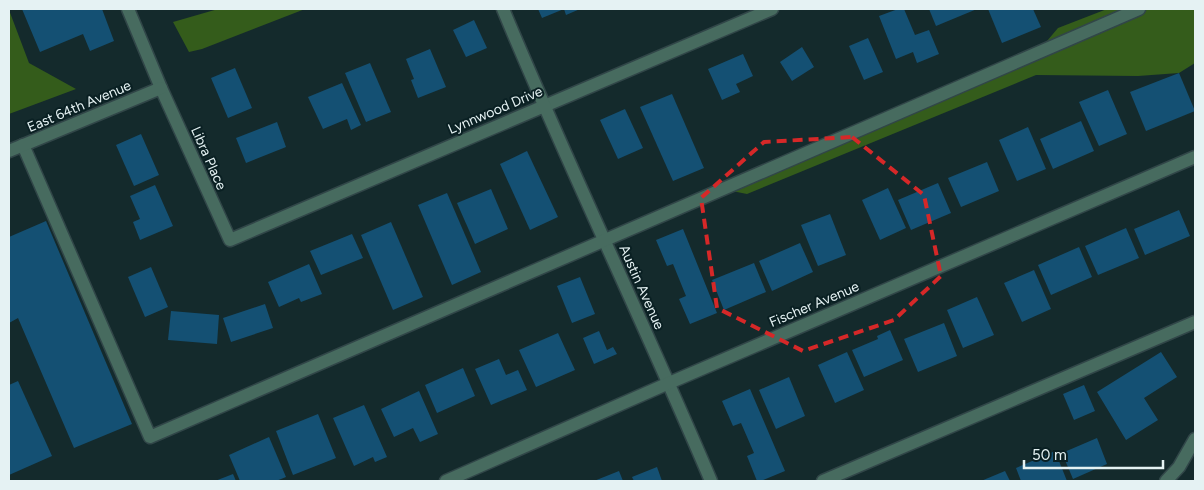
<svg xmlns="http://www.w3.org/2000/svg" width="1204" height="490" font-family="Figtree,sans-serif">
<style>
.forest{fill:#345c1b}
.building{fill:#145073}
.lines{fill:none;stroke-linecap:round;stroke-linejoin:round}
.minor-casing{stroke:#314648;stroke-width:15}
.minor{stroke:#476b5f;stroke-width:12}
.marked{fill:none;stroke:#d62828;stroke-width:4;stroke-dasharray:10 6;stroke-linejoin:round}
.labels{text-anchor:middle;stroke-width:4;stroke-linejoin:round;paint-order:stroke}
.street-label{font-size:14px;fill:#e5f2f3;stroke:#0a2023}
</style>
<rect width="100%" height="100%" fill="#142a2c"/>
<!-- forest -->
<g class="forest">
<polygon points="218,9 305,9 202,49 189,52 173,22"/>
<polygon points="1107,9 1195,9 1195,63 1179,73 1138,76 1036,75 747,194 732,191 1030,61 1058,28"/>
<polygon points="9,10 29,63 76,89 9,114"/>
</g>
<!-- building -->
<g class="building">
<polygon points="22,9 102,9 114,41 90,51 83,34 40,52"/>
<polygon points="538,9 580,9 566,15 564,9 542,18"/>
<polygon points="898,9 904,9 915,35 929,30 939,54 917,63 913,52 896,59 879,16"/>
<polygon points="929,9 977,9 936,26"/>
<polygon points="988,9 1033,9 1041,27 1002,43"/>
<polygon points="474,20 487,48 466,57 453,30"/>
<polygon points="868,38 883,72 864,80 849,46"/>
<polygon points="802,47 814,67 792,81 780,62"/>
<polygon points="430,49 446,87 418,98 411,80 414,79 406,59"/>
<polygon points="743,54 753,76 736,84 740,92 722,100 708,69"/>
<polygon points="370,63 391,112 366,122 345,73"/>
<polygon points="235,68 252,108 228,118 211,78"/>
<polygon points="1179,73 1195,111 1146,131 1130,92"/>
<polygon points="342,83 361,125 351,130 347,119 323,129 308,97"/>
<polygon points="1108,90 1127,134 1099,146 1079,102"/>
<polygon points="672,94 704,168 673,181 640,107"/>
<polygon points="625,109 643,148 618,159 600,120"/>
<polygon points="1081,121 1094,151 1053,169 1040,139"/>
<polygon points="277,122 286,147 246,163 236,138"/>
<polygon points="1028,127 1046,169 1017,181 999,140"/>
<polygon points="141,134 159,175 134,186 116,145"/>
<polygon points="527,151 558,217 530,230 500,164"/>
<polygon points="987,162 999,191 961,207 948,178"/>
<polygon points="938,183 951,213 911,230 898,200"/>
<polygon points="155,185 173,226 140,240 133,222 140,219 130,196"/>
<polygon points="888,188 906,228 880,240 862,200"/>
<polygon points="491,189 508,229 475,244 457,203"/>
<polygon points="447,193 481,272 452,285 418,205"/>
<polygon points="1179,210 1190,236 1145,255 1134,229"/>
<polygon points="830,214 846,255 818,266 801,225"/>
<polygon points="46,221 132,424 74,448 18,318 9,323 9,237"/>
<polygon points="391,222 423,297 393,310 361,235"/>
<polygon points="1126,228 1139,258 1098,275 1085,246"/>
<polygon points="683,229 717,313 690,324 679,299 686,296 673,264 667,266 656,240"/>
<polygon points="352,234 363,258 321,275 310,251"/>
<polygon points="800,243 813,272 772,291 759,261"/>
<polygon points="1079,247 1092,277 1051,295 1038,265"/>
<polygon points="754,263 766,292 724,310 712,280"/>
<polygon points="309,264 322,294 301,302 299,298 279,307 268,282"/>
<polygon points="151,267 168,307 145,317 128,277"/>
<polygon points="1034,270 1051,309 1022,322 1004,283"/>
<polygon points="580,277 595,314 572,323 557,286"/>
<polygon points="977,297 994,335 963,348 947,310"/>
<polygon points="265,304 273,328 231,342 223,318"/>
<polygon points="171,311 219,315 217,344 168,340"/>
<polygon points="944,323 957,356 918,372 904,339"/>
<polygon points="890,330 903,360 864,377 852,350 878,339 877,336"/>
<polygon points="599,331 607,350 613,347 617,354 594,364 583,338"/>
<polygon points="558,333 575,370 536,387 519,350"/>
<polygon points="847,352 864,390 835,403 818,365"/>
<polygon points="1161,352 1177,377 1144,398 1158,420 1126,440 1097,392"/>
<polygon points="499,359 506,375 518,370 527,390 491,405 475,369"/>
<polygon points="463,368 475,396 437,413 425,385"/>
<polygon points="789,377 805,416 776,429 759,390"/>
<polygon points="18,381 52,456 9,475 9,385"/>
<polygon points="1084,385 1095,411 1074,420 1063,394"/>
<polygon points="750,389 785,471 761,481 757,481 747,456 754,453 741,423 733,426 722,401"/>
<polygon points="419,391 438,434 420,442 413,428 394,437 381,409"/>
<polygon points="364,405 387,457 375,462 373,457 354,466 333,418"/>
<polygon points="318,414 336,458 293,475 276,431"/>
<polygon points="269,437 286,477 276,481 240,481 229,455"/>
<polygon points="1097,438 1107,464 1073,479 1062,453"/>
<polygon points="1055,451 1067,481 1021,481 1016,468"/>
<polygon points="657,467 662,481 634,481 632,477"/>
<polygon points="619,471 623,481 594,481"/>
<polygon points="1005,471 1010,481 981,481"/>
<polygon points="233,474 236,481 215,481"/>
</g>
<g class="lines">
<!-- minor casing -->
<g class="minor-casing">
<g id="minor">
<polyline points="128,9 161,88 230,240 772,9"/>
<path d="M503,9C569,168 644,323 711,481"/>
<polyline points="23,145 150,437 1139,9"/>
<polyline points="9,151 161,88"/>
<polyline points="446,481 669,383 1195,157"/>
<polyline points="823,481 1195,322"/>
<polyline points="1166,481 1179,467 1195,439"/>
</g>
</g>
<!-- minor -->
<use href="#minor" class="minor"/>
</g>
<!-- marked area -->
<path class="marked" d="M852,137L924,195L941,276L894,320L803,351L717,308L701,198L764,142Z"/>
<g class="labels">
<!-- street labels -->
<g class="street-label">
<text transform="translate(79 106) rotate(-23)" y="5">East 64th Avenue</text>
<text transform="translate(495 110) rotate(-23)" y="5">Lynnwood Drive</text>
<text transform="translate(209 158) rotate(66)" y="5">Libra Place</text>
<text transform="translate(642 287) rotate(66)" y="5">Austin Avenue</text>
<text transform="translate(814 304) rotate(-23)" y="5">Fischer Avenue</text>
</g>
</g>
<!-- border -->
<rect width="1204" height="490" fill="none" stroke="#e5f2f3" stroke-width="20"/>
<!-- scale -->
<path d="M1024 460v8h139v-8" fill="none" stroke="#e5f2f3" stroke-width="2.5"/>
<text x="1032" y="460" font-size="15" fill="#e5f2f3" stroke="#0a2023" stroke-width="4" paint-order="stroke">50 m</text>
</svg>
